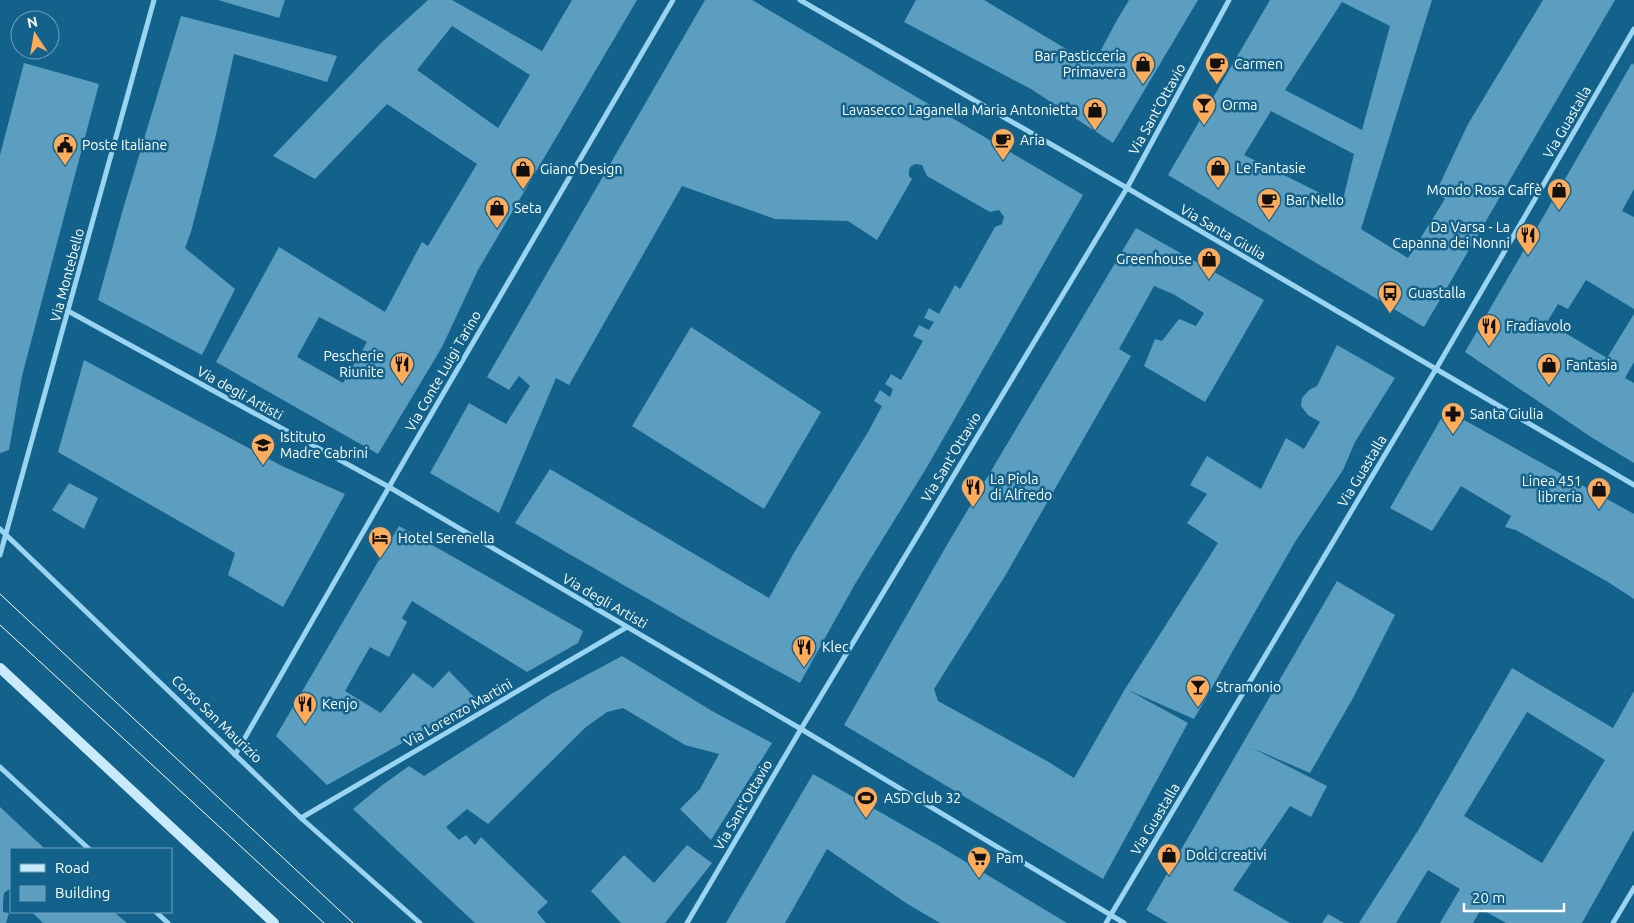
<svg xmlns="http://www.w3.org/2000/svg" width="1634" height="923" font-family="Ubuntu,sans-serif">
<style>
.building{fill:#5b9ec0;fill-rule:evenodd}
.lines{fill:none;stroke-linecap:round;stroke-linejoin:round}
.minor{stroke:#9bd4f0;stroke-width:5}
.secondary{stroke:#c9eafb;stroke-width:10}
.tram{stroke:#fff;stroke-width:1}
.labels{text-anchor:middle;stroke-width:5;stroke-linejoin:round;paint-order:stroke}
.poi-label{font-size:14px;fill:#fff;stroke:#13628b;text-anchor:start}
.street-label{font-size:14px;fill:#fff;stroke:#13628b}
</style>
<rect width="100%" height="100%" fill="#13628b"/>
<!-- building -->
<g class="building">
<polygon points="218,0 285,0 279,18"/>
<path d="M428,0H452L542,51L572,0H637L478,270L442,347L378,454L216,362L279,247L385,312L422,242L428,246L477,164L387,104L315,179L273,156L381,43ZM452,26L530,75L498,128L417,70ZM319,317L367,342L343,383L297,357Z"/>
<polygon points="705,0 752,0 1083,195 927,467 855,584 800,683 711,635 515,523 550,469 769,598 795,551 868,432 882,406 874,401 880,390 890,397 893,389 885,384 891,374 901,380 923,341 913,336 919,325 929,330 934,322 924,318 929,308 939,314 955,285 960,289 995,227 1002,224 1004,217 999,210 990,212 927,176 922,165 916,164 911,166 909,170 909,176 912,179 877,240 848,221 775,219 682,186 569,385 556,378 499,513 430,473 469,403 506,424 530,386 519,376 509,390 487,377"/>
<polygon points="916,0 984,0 1093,65 1117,20 1129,0 1198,0 1113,143 1031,89 904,22"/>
<path d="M1270,0H1432L1361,229L1408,258L1445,199L1436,192L1468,124L1543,0H1615L1424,327L1168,175ZM1342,2L1390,26L1362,130L1285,90ZM1271,111L1354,154L1342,204L1244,155Z"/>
<polygon points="181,16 337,56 327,82 234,54 216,135 191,232 185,248 235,289 202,355 98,300 123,209"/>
<polygon points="24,63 99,84 22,376 9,450 0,453 0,155"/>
<polygon points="1632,63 1634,65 1634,189 1622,211 1634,217 1634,309 1586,280 1568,309 1558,304 1547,322 1607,358 1634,314 1634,362 1625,378 1634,383 1634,463 1591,437 1465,352"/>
<polygon points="1136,228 1264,300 1205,402 1144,366 1155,339 1162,341 1179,319 1196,326 1204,313 1173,294 1154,286 1119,349 1131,356 1005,576 934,689 938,701 1047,761 1074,778 1125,689 1218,543 1187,523 1207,494 1190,485 1207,456 1261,489 1286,438 1304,449 1320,422 1308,415 1301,406 1302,398 1309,390 1317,386 1337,345 1395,378 1355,442 1343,470 1295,542 1194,719 1128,690 1188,723 1103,879 844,725 948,543"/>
<polygon points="691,327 821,412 764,509 632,426"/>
<polygon points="84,360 282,466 345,494 283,607 228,575 235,553 58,452"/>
<polygon points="1446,410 1634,514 1634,599 1608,582 1516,530 1505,527 1511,516 1461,486 1432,531 1390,508"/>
<polygon points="69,483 98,498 84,529 52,510"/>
<polygon points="399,526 583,631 578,643 527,672 412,601 402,618 407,622 389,657 370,647 345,691 381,713 413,673 433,688 449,671 478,701 327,785 276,736"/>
<polygon points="1337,581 1395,615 1353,698 1310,773 1252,748 1327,786 1311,817 1290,806 1233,890 1290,923 1168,923 1146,910"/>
<polygon points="622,656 712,711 772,743 711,840 680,809 700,789 719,754 685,745 623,708 607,712 586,727 488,824 467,809 446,827 459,840 466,835 475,845 481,837 548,902 537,912 546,923 475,923 353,809 381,786 409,766 424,776 551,694"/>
<path d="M1512,668L1613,728L1634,691V830L1582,923H1506L1481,909L1473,923H1440L1460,889L1428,870L1396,923H1359L1419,829ZM1527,712L1605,760L1542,863L1464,816Z"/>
<polygon points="813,774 936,844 1067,923 940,923 906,903 827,849 785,923 726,923"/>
<polygon points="0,807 45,849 11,849 11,888 4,893 3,902 3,912 9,913 6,923 0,923"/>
<polygon points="687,845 712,863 665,923 621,923 591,891 624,855 654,883"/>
<polygon points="32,912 114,912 127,923 43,923"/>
<polygon points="1328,914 1344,923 1322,923"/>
</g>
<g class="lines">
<!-- minor -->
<g class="minor">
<polyline points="800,0 1127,188 1634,485"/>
<polyline points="68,311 389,487 801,729 1124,923"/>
<polyline points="0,529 301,818 420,923"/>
<polyline points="0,555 154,0"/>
<polyline points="235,755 408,454 673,0"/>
<polyline points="0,767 89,849"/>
<polyline points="301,818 627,627"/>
<polyline points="156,912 168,923"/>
<polyline points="687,923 801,729 1127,188 1229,0"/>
<polyline points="1106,923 1436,369 1634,29"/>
<polyline points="1613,923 1634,888"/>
</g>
<!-- secondary -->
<polyline class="secondary" points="0,668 274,923"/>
<!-- tram -->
<g class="tram">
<polyline points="0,594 353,923"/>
<polyline points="0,625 324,923"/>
</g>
</g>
<!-- icons -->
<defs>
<g id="shop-pin" transform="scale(1.25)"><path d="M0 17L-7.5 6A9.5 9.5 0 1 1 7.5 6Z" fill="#ffac5a" stroke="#13628b"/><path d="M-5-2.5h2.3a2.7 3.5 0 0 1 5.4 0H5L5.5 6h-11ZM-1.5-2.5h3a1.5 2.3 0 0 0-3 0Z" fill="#111"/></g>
<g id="cafe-pin" transform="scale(1.25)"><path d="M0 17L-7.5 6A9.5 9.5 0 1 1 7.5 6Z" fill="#ffac5a" stroke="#13628b"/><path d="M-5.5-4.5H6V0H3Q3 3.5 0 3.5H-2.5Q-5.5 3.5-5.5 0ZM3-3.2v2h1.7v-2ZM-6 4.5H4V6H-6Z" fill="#111"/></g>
<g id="bar-pin" transform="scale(1.25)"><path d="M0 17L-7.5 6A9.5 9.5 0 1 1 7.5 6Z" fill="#ffac5a" stroke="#13628b"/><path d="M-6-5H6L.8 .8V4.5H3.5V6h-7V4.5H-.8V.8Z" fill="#111"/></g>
<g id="civic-pin" transform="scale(1.25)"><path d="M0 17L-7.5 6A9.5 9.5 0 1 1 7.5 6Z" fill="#ffac5a" stroke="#13628b"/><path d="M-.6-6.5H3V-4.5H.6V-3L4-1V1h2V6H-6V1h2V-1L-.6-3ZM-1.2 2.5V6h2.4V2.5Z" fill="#111"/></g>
<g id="restaurant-pin" transform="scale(1.25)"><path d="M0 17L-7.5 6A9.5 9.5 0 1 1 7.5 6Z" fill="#ffac5a" stroke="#13628b"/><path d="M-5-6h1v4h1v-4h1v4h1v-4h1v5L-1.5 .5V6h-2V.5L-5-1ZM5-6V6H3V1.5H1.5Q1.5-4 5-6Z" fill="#111"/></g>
<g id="bus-pin" transform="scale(1.25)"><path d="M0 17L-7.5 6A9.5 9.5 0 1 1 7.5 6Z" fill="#ffac5a" stroke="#13628b"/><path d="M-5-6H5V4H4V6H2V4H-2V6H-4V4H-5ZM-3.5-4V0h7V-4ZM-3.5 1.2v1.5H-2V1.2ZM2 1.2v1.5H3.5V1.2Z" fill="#111"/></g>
<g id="pharmacy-pin" transform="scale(1.25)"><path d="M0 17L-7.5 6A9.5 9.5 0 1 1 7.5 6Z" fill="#ffac5a" stroke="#13628b"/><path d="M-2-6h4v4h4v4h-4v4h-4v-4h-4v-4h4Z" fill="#111"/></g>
<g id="school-pin" transform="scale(1.25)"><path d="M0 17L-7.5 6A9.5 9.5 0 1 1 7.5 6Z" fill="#ffac5a" stroke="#13628b"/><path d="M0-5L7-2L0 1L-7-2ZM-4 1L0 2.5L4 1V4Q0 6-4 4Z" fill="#111"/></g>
<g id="hotel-pin" transform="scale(1.25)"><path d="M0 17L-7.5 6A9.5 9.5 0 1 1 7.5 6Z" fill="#ffac5a" stroke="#13628b"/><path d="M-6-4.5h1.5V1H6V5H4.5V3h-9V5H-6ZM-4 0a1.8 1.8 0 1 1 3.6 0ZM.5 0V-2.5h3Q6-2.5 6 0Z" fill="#111"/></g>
<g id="stadium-pin" transform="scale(1.25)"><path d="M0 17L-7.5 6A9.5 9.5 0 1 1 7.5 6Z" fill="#ffac5a" stroke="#13628b"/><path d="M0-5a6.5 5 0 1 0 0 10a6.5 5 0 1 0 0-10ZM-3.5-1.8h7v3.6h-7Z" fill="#111"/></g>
<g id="supermarket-pin" transform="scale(1.25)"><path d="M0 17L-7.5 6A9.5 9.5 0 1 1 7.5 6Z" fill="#ffac5a" stroke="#13628b"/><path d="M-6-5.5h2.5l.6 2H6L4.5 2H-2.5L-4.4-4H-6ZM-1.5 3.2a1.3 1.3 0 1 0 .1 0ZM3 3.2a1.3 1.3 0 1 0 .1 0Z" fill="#111"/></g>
</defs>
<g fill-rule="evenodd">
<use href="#shop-pin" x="1143" y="64"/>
<use href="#cafe-pin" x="1217" y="64"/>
<use href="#bar-pin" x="1204" y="105"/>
<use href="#shop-pin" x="1095" y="110"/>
<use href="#cafe-pin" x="1003" y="140"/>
<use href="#civic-pin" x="65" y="145"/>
<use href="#shop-pin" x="1218" y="168"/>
<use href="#shop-pin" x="523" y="169"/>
<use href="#shop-pin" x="1559" y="190"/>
<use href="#cafe-pin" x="1269" y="200"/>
<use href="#shop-pin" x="497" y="208"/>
<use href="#restaurant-pin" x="1528" y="235"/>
<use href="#shop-pin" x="1209" y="259"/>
<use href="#bus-pin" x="1390" y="293"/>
<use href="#restaurant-pin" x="1489" y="326"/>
<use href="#restaurant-pin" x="402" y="364"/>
<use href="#shop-pin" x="1549" y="365"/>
<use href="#pharmacy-pin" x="1453" y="414"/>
<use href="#school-pin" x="263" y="445"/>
<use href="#restaurant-pin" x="973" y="487"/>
<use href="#shop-pin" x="1599" y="489"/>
<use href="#hotel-pin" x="380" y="538"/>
<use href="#restaurant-pin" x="804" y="647"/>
<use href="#bar-pin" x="1198" y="687"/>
<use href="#restaurant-pin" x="305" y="704"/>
<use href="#stadium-pin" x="866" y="798"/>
<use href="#shop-pin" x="1169" y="855"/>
<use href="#supermarket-pin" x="979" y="858"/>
</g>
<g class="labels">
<!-- poi labels -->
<g class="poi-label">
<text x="1126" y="61" text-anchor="end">Bar Pasticceria<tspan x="1126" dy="16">Primavera</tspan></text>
<text x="1234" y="69">Carmen</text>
<text x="1222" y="110">Orma</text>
<text x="1078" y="115" text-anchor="end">Lavasecco Laganella Maria Antonietta</text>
<text x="1020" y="145">Aria</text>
<text x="82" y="150">Poste Italiane</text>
<text x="1236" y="173">Le Fantasie</text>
<text x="540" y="174">Giano Design</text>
<text x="1542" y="195" text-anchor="end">Mondo Rosa Caffè</text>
<text x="1286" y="205">Bar Nello</text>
<text x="514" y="213">Seta</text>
<text x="1510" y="232" text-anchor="end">Da Varsa - La<tspan x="1510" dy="16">Capanna dei Nonni</tspan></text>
<text x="1192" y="264" text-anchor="end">Greenhouse</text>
<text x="1408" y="298">Guastalla</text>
<text x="1506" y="331">Fradiavolo</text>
<text x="384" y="361" text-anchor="end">Pescherie<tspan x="384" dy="16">Riunite</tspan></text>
<text x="1566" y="370">Fantasia</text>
<text x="1470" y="419">Santa Giulia</text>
<text x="280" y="442">Istituto<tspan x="280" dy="16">Madre Cabrini</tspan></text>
<text x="990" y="484">La Piola<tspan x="990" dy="16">di Alfredo</tspan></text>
<text x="1582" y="486" text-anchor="end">Linea 451<tspan x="1582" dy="16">libreria</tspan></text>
<text x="398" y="543">Hotel Serenella</text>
<text x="822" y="652">Klec</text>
<text x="1216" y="692">Stramonio</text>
<text x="322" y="709">Kenjo</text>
<text x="884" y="803">ASD Club 32</text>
<text x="1186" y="860">Dolci creativi</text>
<text x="996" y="863">Pam</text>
</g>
<!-- street labels -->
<g class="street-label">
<text transform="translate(1157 109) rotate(-61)" y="5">Via Sant'Ottavio</text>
<text transform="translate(1567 122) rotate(-60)" y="5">Via Guastalla</text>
<text transform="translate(1223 232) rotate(30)" y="5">Via Santa Giulia</text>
<text transform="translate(67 275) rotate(-75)" y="5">Via Montebello</text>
<text transform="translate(443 371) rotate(-60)" y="5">Via Conte Luigi Tarino</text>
<text transform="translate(240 393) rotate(29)" y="5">Via degli Artisti</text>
<text transform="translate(951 457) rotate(-59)" y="5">Via Sant'Ottavio</text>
<text transform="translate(1362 471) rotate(-59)" y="5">Via Guastalla</text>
<text transform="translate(605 601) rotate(30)" y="5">Via degli Artisti</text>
<text transform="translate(458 713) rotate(-30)" y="5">Via Lorenzo Martini</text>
<text transform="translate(217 719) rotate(44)" y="5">Corso San Maurizio</text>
<text transform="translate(743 805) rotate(-60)" y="5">Via Sant'Ottavio</text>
<text transform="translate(1155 819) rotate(-59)" y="5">Via Guastalla</text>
</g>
</g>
<!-- legend -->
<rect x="10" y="848" width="162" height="65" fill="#13628b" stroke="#71a1b9"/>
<rect x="20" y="864" width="25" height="8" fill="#c9eafb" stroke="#71a1b9"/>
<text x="55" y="873" font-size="15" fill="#ffffff">Road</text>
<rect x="20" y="886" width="25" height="15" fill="#5b9ec0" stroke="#71a1b9"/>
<text x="55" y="898" font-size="15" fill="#ffffff">Building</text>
<!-- north arrow -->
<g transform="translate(35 35) rotate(348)"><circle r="24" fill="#13628b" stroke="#71a1b9"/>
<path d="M0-4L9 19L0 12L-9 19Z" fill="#ffac5a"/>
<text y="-8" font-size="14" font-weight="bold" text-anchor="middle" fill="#ffffff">N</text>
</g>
<!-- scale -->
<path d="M1464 903v8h100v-8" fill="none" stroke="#ffffff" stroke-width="2.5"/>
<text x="1472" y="903" font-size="15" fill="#ffffff" stroke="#13628b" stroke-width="4" paint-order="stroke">20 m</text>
</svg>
